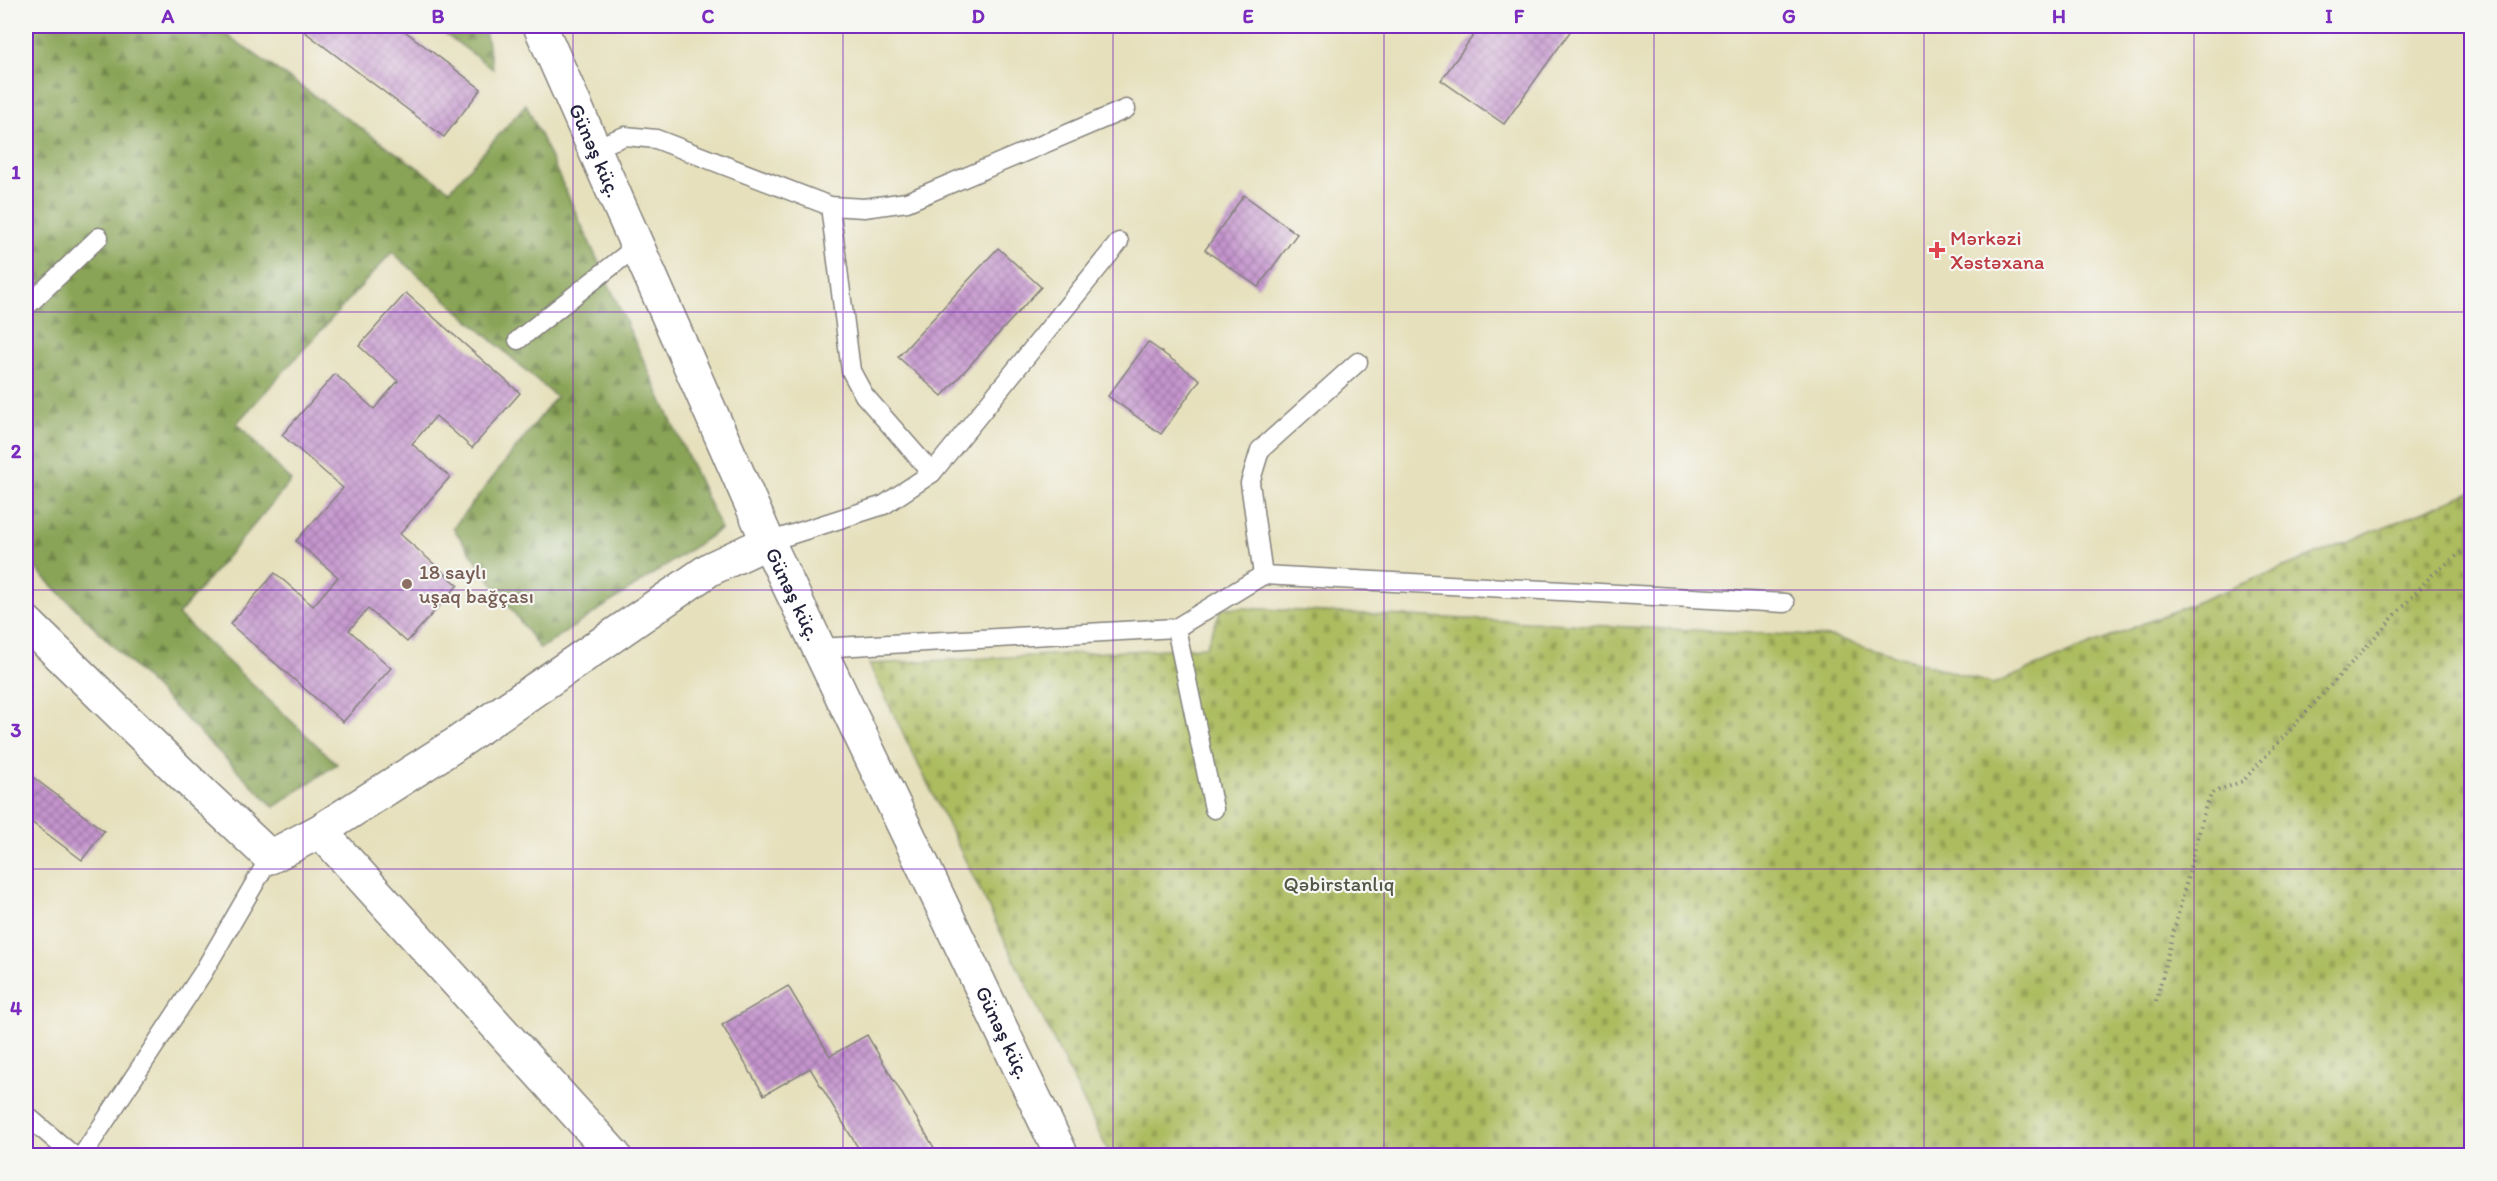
<svg xmlns="http://www.w3.org/2000/svg" width="2497" height="1181" font-family="Itim,sans-serif">
<style>
.forest{fill:url(#forest-firs);stroke:#566348;stroke-width:1.5}
.cemetery{fill:url(#cemetery-stones);stroke:#676f4d;stroke-width:1.5}
.building{fill:url(#building-cross-hatch)}
.lines{fill:none;stroke-linecap:round;stroke-linejoin:round}
.lane-casing{stroke:#84817c;stroke-width:21}
.street-casing{stroke:#84817c;stroke-width:36}
.path{stroke:#84817c;stroke-width:4;stroke-dasharray:1.5 4.5;stroke-linecap:butt}
.lane{stroke:#fff;stroke-width:18}
.street{stroke:#fff;stroke-width:33}
.grid{fill:none;stroke:#7b2cbf;stroke-width:1.5;stroke-opacity:0.55}
.health-dot{fill:#e0444e;stroke:#f6f6f2;stroke-width:2}
.education-dot{fill:#8d6e63;stroke:#f6f6f2;stroke-width:2}
.labels{text-anchor:middle;stroke-width:4.5;stroke-linejoin:round;paint-order:stroke}
.street-label{font-size:21px;fill:#22223b;stroke:#f6f6f2}
.health-label{font-size:21px;fill:#be3a42;stroke:#f6f6f2;text-anchor:start}
.education-label{font-size:21px;fill:#785e54;stroke:#f6f6f2;text-anchor:start}
.park-label{font-size:21px;fill:#525848;stroke:#f6f6f2}
.neatline{fill:none;stroke:#7b2cbf;stroke-width:2}
.grid-label{font-size:20px;text-anchor:middle;font-weight:bold;fill:#7b2cbf}
</style>
<defs>
<pattern id="forest-firs" width="22" height="20" patternUnits="userSpaceOnUse" patternTransform="scale(1.5)"><rect width="22" height="20" fill="#89a456"/><path d="M5 1l3.5 6h-7zM16 11l3.5 6h-7z" fill="#708548"/></pattern>
<pattern id="cemetery-stones" width="16" height="16" patternUnits="userSpaceOnUse" patternTransform="scale(1.5)"><rect width="16" height="16" fill="#acbc5f"/><path d="M2 7V4a2 2 0 0 1 4 0v3zM10 15v-3a2 2 0 0 1 4 0v3z" fill="#94a153"/></pattern>
<pattern id="building-cross-hatch" width="8" height="8" patternUnits="userSpaceOnUse" patternTransform="scale(1.5)"><rect width="8" height="8" fill="#c494cd"/><path d="M0 0l8 8M0 8l8-8" fill="none" stroke="#9f78a8"/></pattern>
</defs>
<rect width="100%" height="100%" fill="#f6f6f2"/>
<filter id="ink" filterUnits="userSpaceOnUse"><feTurbulence type="fractalNoise" baseFrequency=".0167" numOctaves="2"/><feDisplacementMap in="SourceGraphic" scale="12" xChannelSelector="R" yChannelSelector="G"/><feConvolveMatrix kernelMatrix="1 2 1 2 8 2 1 2 1" color-interpolation-filters="sRGB"/></filter>
<filter id="wash" filterUnits="userSpaceOnUse"><feTurbulence type="fractalNoise" baseFrequency=".008" numOctaves="4" result="noise"/><feDisplacementMap in="SourceGraphic" scale="24" xChannelSelector="R" yChannelSelector="G"/><feGaussianBlur stdDeviation="1.35" result="paint"/><feColorMatrix in="noise" values="0 0 0 0 0 0 0 0 0 0 0 0 0 0 0 0 0 1.4 0 .05"/><feComposite in="paint" operator="in"/></filter>
<g filter="url(#wash)">
<rect width="100%" height="100%" fill="#e6e0bc"/>
<!-- forest -->
<g class="forest">
<polygon points="26,26 214,26 450,190 526,104 721,529 540,649 453,528 556,397 392,252 237,423 291,481 178,615 337,764 274,807 26,559"/>
<polygon points="435,26 484,26 493,69"/>
</g>
<!-- cemetery -->
<polygon class="cemetery" points="2471,492 2471,1155 1110,1155 869,664 1206,647 1222,607 1833,637 1993,684"/>
<g id="blocks">
<!-- building -->
<g class="building">
<polygon points="297,26 398,26 481,89 444,137"/>
<polygon points="1480,26 1574,26 1504,124 1441,80"/>
<polygon points="1244,195 1297,234 1258,287 1205,250"/>
<polygon points="998,248 1041,287 942,396 898,357"/>
<polygon points="406,293 520,393 472,448 436,416 412,444 450,477 400,534 458,585 407,642 368,609 349,630 391,668 343,722 230,624 275,573 313,606 338,577 296,541 343,488 282,435 335,374 374,409 398,381 359,346"/>
<polygon points="1148,342 1200,380 1161,434 1108,396"/>
<polygon points="26,772 104,831 82,860 26,818"/>
<polygon points="788,986 830,1056 867,1035 939,1156 863,1156 810,1068 764,1095 722,1025"/>
</g>
</g>
</g>
<g filter="url(#ink)">
<use href="#blocks" fill-opacity="0" stroke="#84817c" stroke-width="1.5"/>
<g class="lines">
<!-- lane casing -->
<g class="lane-casing">
<g id="lane">
<polyline points="594,148 625,136 656,139 830,206 864,208 907,202 1126,109"/>
<polyline points="830,206 851,371 864,395 932,473"/>
<polyline points="26,307 99,237"/>
<polyline points="518,340 637,246"/>
<polyline points="768,542 884,505 932,473 1119,242"/>
<polyline points="1263,575 1785,603"/>
<polyline points="1176,628 1214,809"/>
<polyline points="818,648 1176,628 1263,575 1250,483 1260,450 1358,362"/>
<polyline points="26,1115 74,1156"/>
<polyline points="82,1156 202,974 270,857"/>
</g>
</g>
<!-- street casing -->
<g class="street-casing">
<g id="street">
<path id="s1" d="M540,26L768,542L1062,1156"/>
<polyline points="26,622 184,776 270,857 320,831 453,746 710,569 768,542"/>
<polyline points="320,831 614,1155"/>
</g>
</g>
<!-- path -->
<polyline class="path" points="2156,1001 2205,809 2212,793 2243,781 2432,575 2472,544"/>
<!-- lane -->
<use href="#lane" class="lane"/>
<!-- street -->
<use href="#street" class="street"/>
</g>
</g>
<!-- grid -->
<path class="grid" d="M303,26V1156M573,26V1156M843,26V1156M1113,26V1156M1384,26V1156M1654,26V1156M1924,26V1156M2194,26V1156M26,312H2472M26,590H2472M26,869H2472"/>
<!-- markers -->
<path class="health-dot" d="M1934 241h6v6h6v6h-6v6h-6v-6h-6v-6h6z"/>
<circle class="education-dot" cx="407" cy="584" r="6"/>
<g class="labels">
<!-- street labels -->
<g class="street-label">
<text dy="7" stroke="none"><textPath href="#s1" startOffset="136">Günəş küç.</textPath></text>
<text dy="7" stroke="none"><textPath href="#s1" startOffset="622">Günəş küç.</textPath></text>
<text dy="7" stroke="none"><textPath href="#s1" startOffset="1108">Günəş küç.</textPath></text>
</g>
<!-- health labels -->
<g class="health-label">
<text x="1950" y="245">Mərkəzi<tspan x="1950" dy="24">Xəstəxana</tspan></text>
</g>
<!-- education labels -->
<g class="education-label">
<text x="419" y="579">18 saylı<tspan x="419" dy="24">uşaq bağçası</tspan></text>
</g>
<!-- park labels -->
<g class="park-label">
<text x="1339" y="891">Qəbirstanlıq</text>
</g>
</g>
<!-- margin -->
<rect width="2497" height="1181" fill="none" stroke="#f6f6f2" stroke-width="66"/>
<rect x="33" y="33" width="2431" height="1115" class="neatline"/>
<g class="grid-label">
<text x="168" y="23">A</text>
<text x="438" y="23">B</text>
<text x="708" y="23">C</text>
<text x="978" y="23">D</text>
<text x="1248" y="23">E</text>
<text x="1519" y="23">F</text>
<text x="1789" y="23">G</text>
<text x="2059" y="23">H</text>
<text x="2329" y="23">I</text>
<text x="16" y="179">1</text>
<text x="16" y="458">2</text>
<text x="16" y="737">3</text>
<text x="16" y="1015">4</text>
</g>
</svg>
